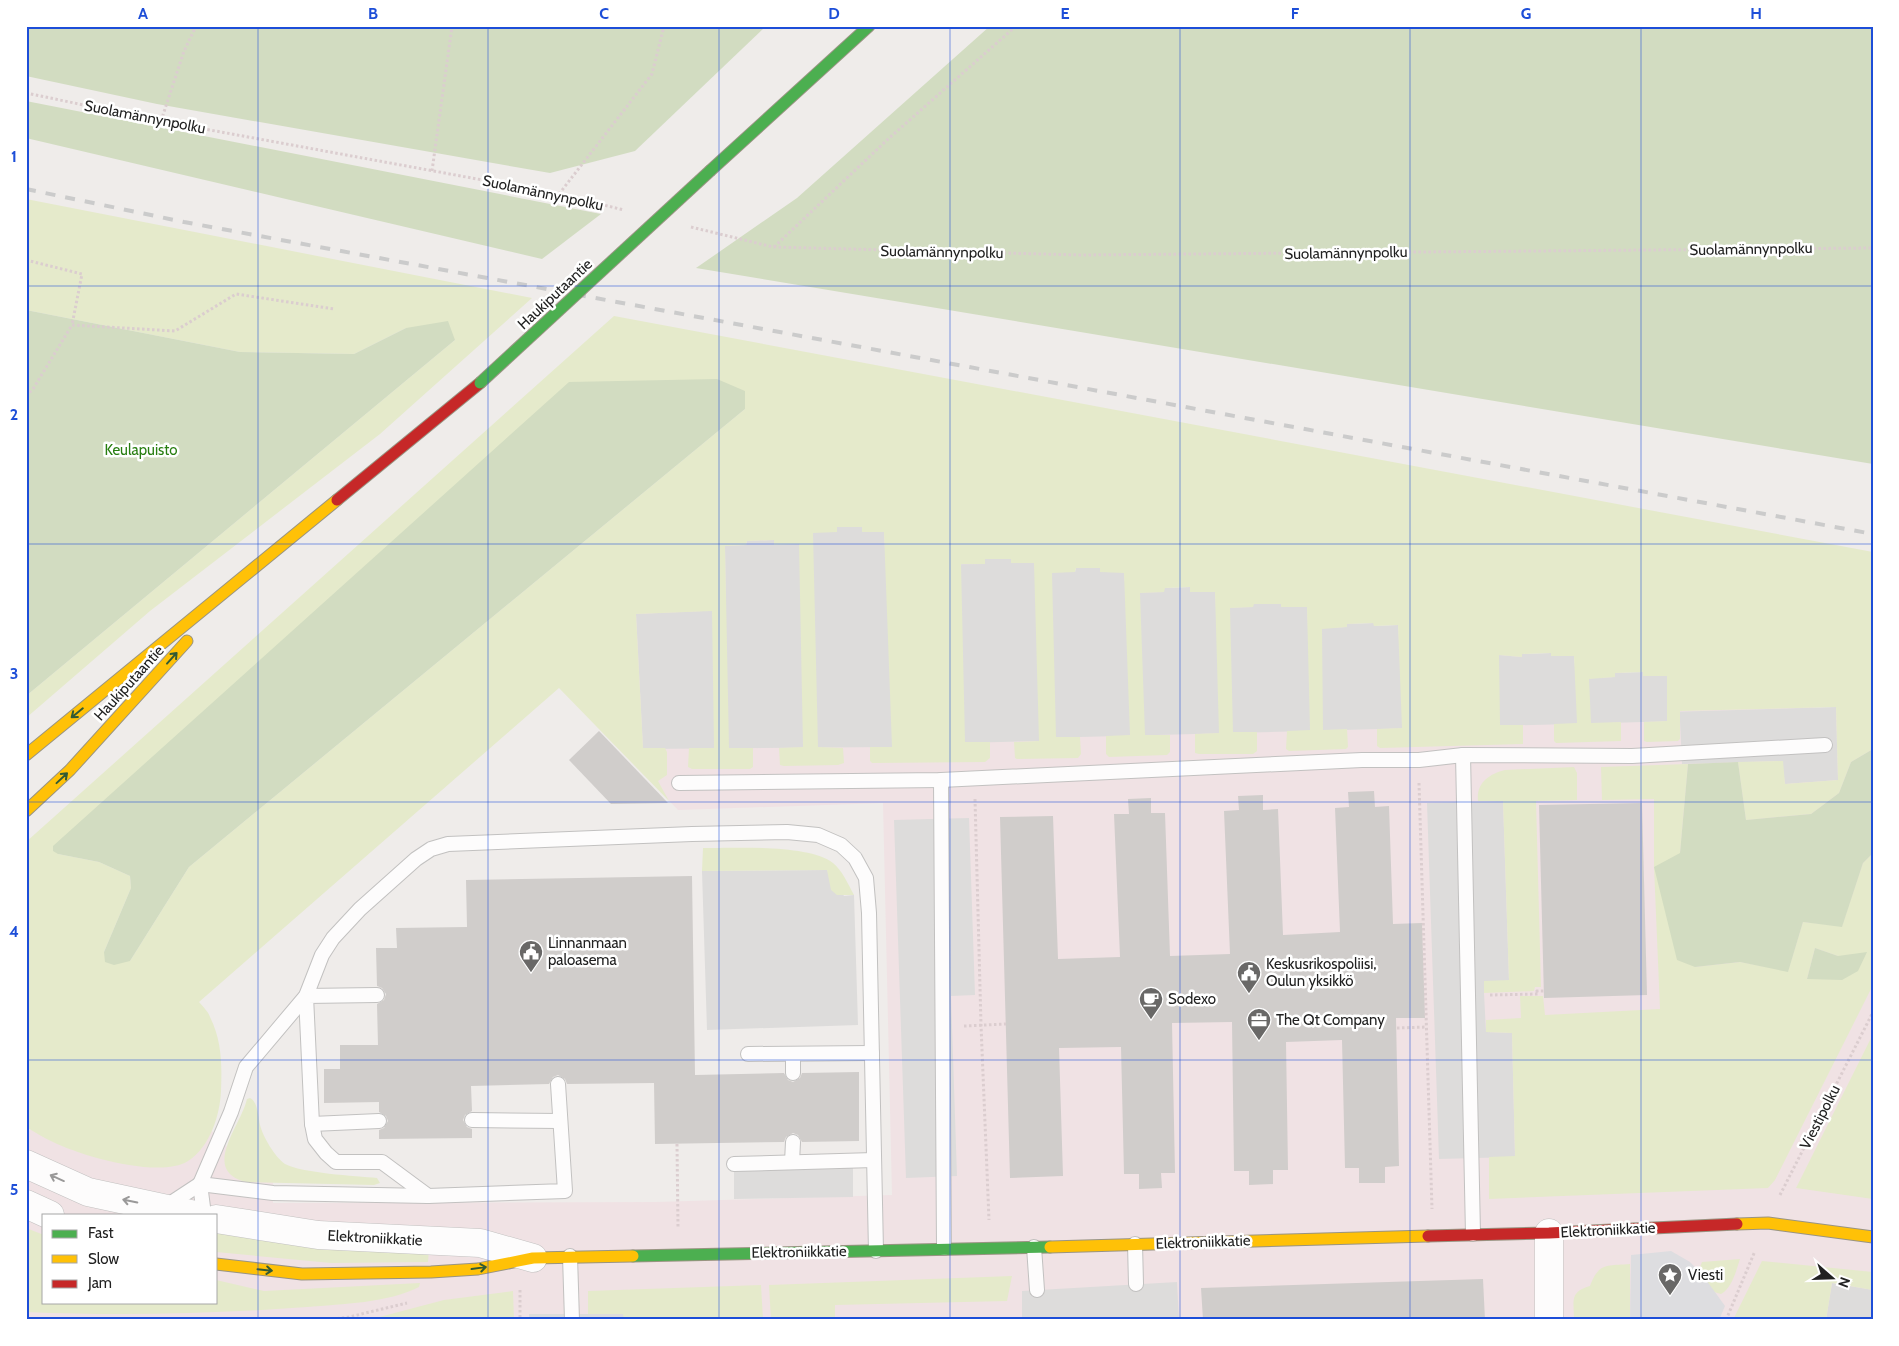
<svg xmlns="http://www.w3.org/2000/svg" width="1899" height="1346" font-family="Cabin,sans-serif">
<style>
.commercial{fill:#f0e2e4;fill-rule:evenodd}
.religious{fill:#dddcdb}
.grass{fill:#e5eacb;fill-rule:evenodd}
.forest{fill:#d2dcc1}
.plaza{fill:#dddde0}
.building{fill:#d0cdcb}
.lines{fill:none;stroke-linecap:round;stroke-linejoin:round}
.lane-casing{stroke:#c2c1c0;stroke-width:16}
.street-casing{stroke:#c2c1c0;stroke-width:29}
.fast-casing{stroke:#999482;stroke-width:13}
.slow-casing{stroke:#999482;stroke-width:13}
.jam-casing{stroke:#999482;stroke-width:13}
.path{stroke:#dbcdcf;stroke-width:3;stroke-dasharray:2.5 2.5;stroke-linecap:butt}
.lane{stroke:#fdfcfc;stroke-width:14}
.street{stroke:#fdfcfc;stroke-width:28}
.fast{stroke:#4caf50;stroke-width:11}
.slow{stroke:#ffc107;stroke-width:11}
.jam{stroke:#c62828;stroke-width:11}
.rail{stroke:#cbcbcb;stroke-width:4;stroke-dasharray:10 10;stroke-linecap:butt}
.fast-bridge-casing{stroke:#999482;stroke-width:13;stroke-linecap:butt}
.fast-bridge{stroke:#4caf50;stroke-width:11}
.oneway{stroke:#325a34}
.oneway2{stroke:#9a9999}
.grid{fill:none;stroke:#1d4ed8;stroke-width:1;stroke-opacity:0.55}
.labels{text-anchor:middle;stroke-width:5;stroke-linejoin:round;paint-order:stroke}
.street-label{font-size:15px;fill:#212121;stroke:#fff}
.park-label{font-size:15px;fill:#287e11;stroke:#fff}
.poi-label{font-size:15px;fill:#212121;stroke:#fff;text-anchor:start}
.neatline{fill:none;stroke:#1d4ed8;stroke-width:2}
.grid-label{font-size:16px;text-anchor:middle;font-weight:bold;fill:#1d4ed8}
</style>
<rect width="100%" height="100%" fill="#efecea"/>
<!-- commercial -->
<path class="commercial" d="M729,509L1873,718V1320H26V1133L164,1033L206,1125L259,1180L273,1182V1203L656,1202L892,1195L883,803L678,810L560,687ZM44,1215H216V1302H44Z"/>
<!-- religious -->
<g class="religious">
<polygon points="836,527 862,527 862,532 884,532 886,565 984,564 985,559 1011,559 1011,563 1034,563 1035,572 1075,572 1076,568 1100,568 1100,572 1124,572 1126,593 1164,592 1164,588 1190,587 1191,592 1215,591 1216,608 1253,607 1253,604 1281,604 1282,607 1307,606 1308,629 1347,627 1347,624 1374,623 1374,626 1398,625 1400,656 1499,655 1522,657 1522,654 1551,653 1552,656 1574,656 1576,679 1615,677 1615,673 1643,672 1644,676 1667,675 1667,712 1836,707 1838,780 1785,784 1782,761 1682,764 1680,721 1080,737 1056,738 1039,741 965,743 892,747 643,749 636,614 726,610 725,546 746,545 747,541 774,540 774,544 813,543 813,532 836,532"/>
<polygon points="1503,801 1509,981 1484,981 1484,993 1486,1032 1512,1033 1515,1157 1439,1159 1427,803"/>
<polygon points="969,818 975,995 951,996 957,1176 906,1178 894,820"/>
<polygon points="827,870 844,896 854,895 858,1025 707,1030 702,871"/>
<polygon points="853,1160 853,1197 734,1199 734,1164"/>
<polygon points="1177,1282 1179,1320 1022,1320 1022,1291"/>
<polygon points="1832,1283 1873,1290 1873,1320 1826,1320"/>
<rect x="529" y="1314" width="95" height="6"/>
</g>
<!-- grass -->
<g class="grass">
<polygon points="26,199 532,298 380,434 150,611 26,718 26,696 455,340 406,328 354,354 240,352 26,310"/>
<path d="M614,316L1873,552V749L1851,762L1839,793L1811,814L1746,820L1738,762L1783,761L1785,784L1838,780L1836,707L1680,711V739L1678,741L1647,742L1644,741V722L1667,721V676H1643V672L1615,673V677L1589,679L1591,723L1621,722V741L1556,743L1554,741V724L1577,723L1574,656H1551V653L1522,654V657L1499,655L1500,725H1523V744L1380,748L1377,746V729L1402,728L1398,625L1374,626L1373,623L1347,624V627L1322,629L1323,730L1347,729L1348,747L1346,749L1289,751L1286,749L1287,731L1310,730L1307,607H1281V604H1254L1253,607L1230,608L1233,732H1257V751L1253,754H1199L1195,753V734L1219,733L1215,592H1190V587L1165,588L1164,592L1140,593L1145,735H1170V752L1167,755L1109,757L1106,754V736L1130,735L1124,573L1100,572V568H1076L1075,572L1052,573L1056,737H1080L1081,754L1078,758L1017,759L1015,758L1014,742L1039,741L1034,563H1011V559H985V564H961L965,742H990V758L985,762L872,763L870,761V747H892L884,532H862V527H837V532L813,533L818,747L843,748L844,763L838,765L784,766L780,765L779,748L803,747L799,544L774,545V540L747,541L746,545L725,546L729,748H753V767L750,769H692L688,767L689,748H714L712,611L636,614L643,748H665L667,752V775L658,781L669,801L559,688L199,1002C203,1007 208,1011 210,1017C222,1041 222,1065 221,1091C220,1115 210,1147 188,1161C160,1179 81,1156 53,1142C44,1138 35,1132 26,1127V842ZM745,391V409L189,867L130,961L104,952L131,888L130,876L99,862L58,854Z"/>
<path d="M1688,764L1680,853L1695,967L1740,962L1788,971L1803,922L1842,926L1863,863L1873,853V985L1775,1180L1768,1188L1489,1199V1157L1515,1156L1512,1033L1486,1032V1020L1521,1018L1520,996H1543L1545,1015L1660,1009L1654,867V799L1602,800L1601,767ZM1815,948L1838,956L1807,979Z"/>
<path d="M1574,767L1577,773V800L1536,801L1541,987H1535L1534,991L1484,993V981L1509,980L1503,801H1478C1476,783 1489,774 1505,770Z"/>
<path d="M703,848C734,848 809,844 833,863C842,870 848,884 854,895H837L831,890L827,870L702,871Z"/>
<polygon points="1873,1034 1873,1199 1796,1188"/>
<path d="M250,1098C258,1102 258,1116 260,1125C263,1137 275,1157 285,1164C301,1173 356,1176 377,1178L380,1183L374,1185L246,1182C200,1170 241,1126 247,1099Z"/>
<path d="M26,1228L44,1235V1302H216V1280L264,1291L420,1283L419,1287C388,1303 342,1304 307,1307C214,1314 120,1316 26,1312Z"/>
<polygon points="216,1230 429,1250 428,1262 331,1263 216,1252"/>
<path d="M1740,1259C1736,1271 1732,1288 1721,1294L1714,1292L1698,1272L1702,1262Z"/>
<polygon points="1762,1261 1873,1272 1873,1290 1832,1283 1826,1320 1733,1320"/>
<path d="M1630,1264V1320H1574C1574,1301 1569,1292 1590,1286C1599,1262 1607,1266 1630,1264Z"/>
<polygon points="1012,1276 1007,1301 835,1305 835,1320 771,1320 769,1285"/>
<polygon points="761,1285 763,1320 624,1320 623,1314 588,1314 588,1291"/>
<polygon points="513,1291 514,1320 368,1320 444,1300"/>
</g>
<!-- forest -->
<g class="forest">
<polygon points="26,26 766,26 635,151 550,173 157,104 26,76"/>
<polygon points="990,26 1873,26 1873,464 696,268 797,198"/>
<polygon points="26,101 601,214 542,259 26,138"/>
<polygon points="26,310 240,352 354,354 406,328 448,321 455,340 26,696"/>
<polygon points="717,379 745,391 745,409 189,867 130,961 114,965 105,962 104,952 131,888 130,876 99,862 58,854 53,851 53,846 569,382"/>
<polygon points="1873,749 1873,853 1863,863 1842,927 1803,922 1788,972 1740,962 1695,967 1677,960 1654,867 1680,853 1688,764 1738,762 1746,820 1811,814 1839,793 1851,762"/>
<polygon points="1815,948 1838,956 1867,952 1858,971 1842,980 1807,979"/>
</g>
<!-- plaza -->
<polygon class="plaza" points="1671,1251 1690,1262 1704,1277 1725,1306 1719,1320 1630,1320 1631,1255"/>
<!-- building -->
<g class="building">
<polygon points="599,731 668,803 611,804 569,760"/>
<polygon points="1374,791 1375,807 1389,806 1393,924 1422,923 1425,1018 1396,1018 1399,1166 1385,1167 1385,1183 1359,1183 1359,1168 1345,1168 1342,1040 1286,1042 1288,1170 1273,1170 1273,1184 1249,1185 1249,1171 1234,1171 1232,1022 1172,1023 1175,1173 1161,1173 1162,1188 1139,1189 1139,1174 1124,1174 1121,1047 1059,1048 1063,1176 1010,1178 1000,817 1053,816 1058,959 1120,957 1114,814 1129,814 1128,799 1151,798 1151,813 1165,813 1170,956 1230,954 1224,811 1239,810 1238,796 1263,795 1263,810 1278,809 1283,935 1340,932 1335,808 1349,807 1348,792"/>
<polygon points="1642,803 1647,995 1544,998 1539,805"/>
<polygon points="692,876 695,1075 784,1073 788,1080 793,1082 800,1078 802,1073 859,1072 859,1141 802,1142 798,1135 793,1133 786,1137 784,1142 655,1144 654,1083 567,1084 565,1079 558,1075 553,1077 549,1084 471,1086 472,1111 465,1115 463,1120 467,1127 472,1129 472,1138 379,1139 379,1130 384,1128 388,1121 386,1116 379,1112 379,1102 324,1103 324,1069 340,1069 340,1045 378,1045 377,1004 384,1000 386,994 382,988 377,986 376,948 397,948 396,928 467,927 466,880"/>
<polygon points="1483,1279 1485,1320 1203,1320 1201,1288"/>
</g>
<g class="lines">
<!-- lane casing -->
<g class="lane-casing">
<g id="lane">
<polyline points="1463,755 1473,1234"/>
<polyline points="941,780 944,1248"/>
<polyline points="679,783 941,780 1362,760 1419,760 1463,755 1632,756 1825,745"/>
<polyline points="377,995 306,996 312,1124 315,1139 326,1153 336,1162 382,1162 428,1196"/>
<polyline points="748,1054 872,1053"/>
<polyline points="793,1054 793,1073"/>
<polyline points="472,1120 560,1121"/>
<polyline points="312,1124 379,1121"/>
<polyline points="792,1162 793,1142"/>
<polyline points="734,1164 874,1160"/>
<polyline points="165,1207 200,1184 273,1193 428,1196 565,1191 558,1084"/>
<polyline points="204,1215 200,1184 231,1112 246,1067 306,996 322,955 333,938 360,909 416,859 431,849 448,844 692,834 787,832 818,835 841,845 855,858 866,878 869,913 876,1251"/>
<polyline points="1135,1244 1136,1284"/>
<polyline points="1034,1247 1037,1290"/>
<polyline points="570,1256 572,1320"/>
</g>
</g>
<!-- street casing -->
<g class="street-casing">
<g id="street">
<polyline points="26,1164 88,1192 195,1215"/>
<polyline points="26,1204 50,1215"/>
<polyline points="216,1219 318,1235 480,1243 533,1258"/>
<polyline points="1549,1320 1549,1233"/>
</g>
</g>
<!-- fast casing -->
<g class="fast-casing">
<g id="fast">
<polyline points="711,170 869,26"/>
<polyline points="633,1256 1050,1247"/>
</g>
</g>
<!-- slow casing -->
<g class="slow-casing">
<g id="slow">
<polyline points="26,755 337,500"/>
<polyline points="26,811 70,770 187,641"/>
<polyline points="1737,1224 1768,1223 1873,1237"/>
<polyline points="1050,1247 1428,1236"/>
<polyline points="216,1264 302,1274 431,1272 478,1269 533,1258 633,1256"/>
</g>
</g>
<!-- jam casing -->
<g class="jam-casing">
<g id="jam">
<polyline points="337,500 480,383"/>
<polyline points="1428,1236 1549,1233 1737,1224"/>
</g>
</g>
<!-- path -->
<g class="path">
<polyline points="26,93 161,121 559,194 624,210"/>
<polyline points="161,121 184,51 196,26"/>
<polyline points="432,171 452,26"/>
<polyline points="559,194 652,74 664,26"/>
<polyline points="691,227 773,247 1081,255 1873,248"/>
<polyline points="774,247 887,140 1016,26"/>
<polyline points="26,260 82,274 72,325"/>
<polyline points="26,396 33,389 72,325 175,331 236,294 334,309"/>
<polyline points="1419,783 1432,1209"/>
<polyline points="975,799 981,1025 989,1220"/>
<polyline points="1490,995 1538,994 1537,991 1544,991"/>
<polyline points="964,1026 1006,1024"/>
<polyline points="1397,1028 1427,1027"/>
<polyline points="677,1144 678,1227"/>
<polyline points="1780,1195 1873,1012"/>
<polyline points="520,1290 520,1320"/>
<polyline points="327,1320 349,1317 407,1303"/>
<polyline points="1726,1320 1755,1251"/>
</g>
<!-- lane -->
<use href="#lane" class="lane"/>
<!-- street -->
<use href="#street" class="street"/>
<!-- fast -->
<use href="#fast" class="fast"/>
<!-- slow -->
<use href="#slow" class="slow"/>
<!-- jam -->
<use href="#jam" class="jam"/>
<!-- rail -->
<polyline class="rail" points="26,189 184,222 1873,534"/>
<!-- fast-bridge casing -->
<g class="fast-bridge-casing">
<polyline id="fast-bridge" points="480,383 711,170"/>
</g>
<!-- fast-bridge -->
<use href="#fast-bridge" class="fast-bridge"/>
</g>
<!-- one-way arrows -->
<defs><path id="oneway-shaft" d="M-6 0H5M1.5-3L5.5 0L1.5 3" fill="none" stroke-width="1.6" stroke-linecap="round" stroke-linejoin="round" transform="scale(1.25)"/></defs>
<g class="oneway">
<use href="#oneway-shaft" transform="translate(172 658) rotate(-48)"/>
<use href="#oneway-shaft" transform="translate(77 713) rotate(141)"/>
<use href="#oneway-shaft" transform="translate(62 778) rotate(-43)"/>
<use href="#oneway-shaft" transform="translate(479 1268) rotate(-8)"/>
<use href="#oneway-shaft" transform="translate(265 1270) rotate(6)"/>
</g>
<g class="oneway2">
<use href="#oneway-shaft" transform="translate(57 1178) rotate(-156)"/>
<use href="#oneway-shaft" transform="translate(130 1201) rotate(-168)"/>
</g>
<!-- grid -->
<path class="grid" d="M258,26V1320M488,26V1320M719,26V1320M950,26V1320M1180,26V1320M1410,26V1320M1641,26V1320M26,286H1873M26,544H1873M26,802H1873M26,1060H1873"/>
<!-- icons -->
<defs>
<g id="civic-pin" transform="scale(1.25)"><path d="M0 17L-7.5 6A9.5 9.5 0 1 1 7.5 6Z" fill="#696867" stroke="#fff"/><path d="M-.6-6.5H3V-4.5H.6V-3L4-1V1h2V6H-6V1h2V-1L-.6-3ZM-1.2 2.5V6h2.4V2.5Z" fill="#fff"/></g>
<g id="cafe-pin" transform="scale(1.25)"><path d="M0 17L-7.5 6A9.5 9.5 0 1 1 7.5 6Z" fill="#696867" stroke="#fff"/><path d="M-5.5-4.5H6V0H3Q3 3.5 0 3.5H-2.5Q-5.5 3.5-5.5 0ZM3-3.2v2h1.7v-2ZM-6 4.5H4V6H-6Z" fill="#fff"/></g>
<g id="office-pin" transform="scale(1.25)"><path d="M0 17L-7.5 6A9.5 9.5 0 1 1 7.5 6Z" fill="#696867" stroke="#fff"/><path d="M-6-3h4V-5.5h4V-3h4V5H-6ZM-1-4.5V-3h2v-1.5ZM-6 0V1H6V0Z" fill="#fff"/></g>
<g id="sight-pin" transform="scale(1.25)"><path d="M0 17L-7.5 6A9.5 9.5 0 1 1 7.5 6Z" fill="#696867" stroke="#fff"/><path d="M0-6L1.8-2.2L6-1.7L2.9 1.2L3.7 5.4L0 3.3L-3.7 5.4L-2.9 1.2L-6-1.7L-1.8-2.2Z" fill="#fff"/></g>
</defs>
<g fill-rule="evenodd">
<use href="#civic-pin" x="531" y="952"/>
<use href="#civic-pin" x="1249" y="973"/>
<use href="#cafe-pin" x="1151" y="999"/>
<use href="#office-pin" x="1259" y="1020"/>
<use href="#sight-pin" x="1670" y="1275"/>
</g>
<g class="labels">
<!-- street labels -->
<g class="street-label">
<text transform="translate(145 117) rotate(11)" y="5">Suolamännynpolku</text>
<text transform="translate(543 193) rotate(12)" y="5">Suolamännynpolku</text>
<text transform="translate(1751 249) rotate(-1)" y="5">Suolamännynpolku</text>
<text transform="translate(942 252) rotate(1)" y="5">Suolamännynpolku</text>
<text transform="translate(1346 253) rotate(-1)" y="5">Suolamännynpolku</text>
<text transform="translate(555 294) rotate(-43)" y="5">Haukiputaantie</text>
<text transform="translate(129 683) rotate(-48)" y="5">Haukiputaantie</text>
<text transform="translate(1820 1117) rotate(-63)" y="5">Viestipolku</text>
<text transform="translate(1608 1230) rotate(-3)" y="5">Elektroniikkatie</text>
<text transform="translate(375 1238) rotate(3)" y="5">Elektroniikkatie</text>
<text transform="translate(1203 1242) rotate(-2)" y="5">Elektroniikkatie</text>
<text transform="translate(799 1252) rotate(-1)" y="5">Elektroniikkatie</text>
</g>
<!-- park labels -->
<g class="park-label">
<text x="141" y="455">Keulapuisto</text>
</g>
<!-- poi labels -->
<g class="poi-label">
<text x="548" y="948">Linnanmaan<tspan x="548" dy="17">paloasema</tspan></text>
<text x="1266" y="969">Keskusrikospoliisi,<tspan x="1266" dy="17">Oulun yksikkö</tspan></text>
<text x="1168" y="1004">Sodexo</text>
<text x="1276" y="1025">The Qt Company</text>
<text x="1688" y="1280">Viesti</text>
</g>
</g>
<!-- border -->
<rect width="1899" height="1346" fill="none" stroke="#ffffff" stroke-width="55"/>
<!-- legend -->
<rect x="42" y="1214" width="175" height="90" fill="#ffffff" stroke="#a6a6a6"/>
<rect x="52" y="1230" width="25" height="8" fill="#4caf50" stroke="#a6a6a6"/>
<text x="88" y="1238" font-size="15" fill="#212121">Fast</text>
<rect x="52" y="1255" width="25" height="8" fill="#ffc107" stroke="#a6a6a6"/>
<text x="88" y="1264" font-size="15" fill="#212121">Slow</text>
<rect x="52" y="1280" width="25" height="8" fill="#c62828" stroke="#a6a6a6"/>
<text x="88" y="1288" font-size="15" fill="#212121">Jam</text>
<!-- north arrow -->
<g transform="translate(1832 1278) rotate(110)" stroke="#ffffff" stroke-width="4" paint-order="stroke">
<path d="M0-4L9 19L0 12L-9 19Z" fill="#212121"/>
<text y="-8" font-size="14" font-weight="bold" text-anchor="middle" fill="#212121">N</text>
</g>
<rect x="28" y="28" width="1844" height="1290" class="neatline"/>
<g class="grid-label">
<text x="143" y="19">A</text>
<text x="373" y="19">B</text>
<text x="604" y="19">C</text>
<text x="834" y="19">D</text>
<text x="1065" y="19">E</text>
<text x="1295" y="19">F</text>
<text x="1526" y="19">G</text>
<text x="1756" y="19">H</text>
<text x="14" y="162">1</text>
<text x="14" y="420">2</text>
<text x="14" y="679">3</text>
<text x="14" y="937">4</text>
<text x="14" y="1195">5</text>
</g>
</svg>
